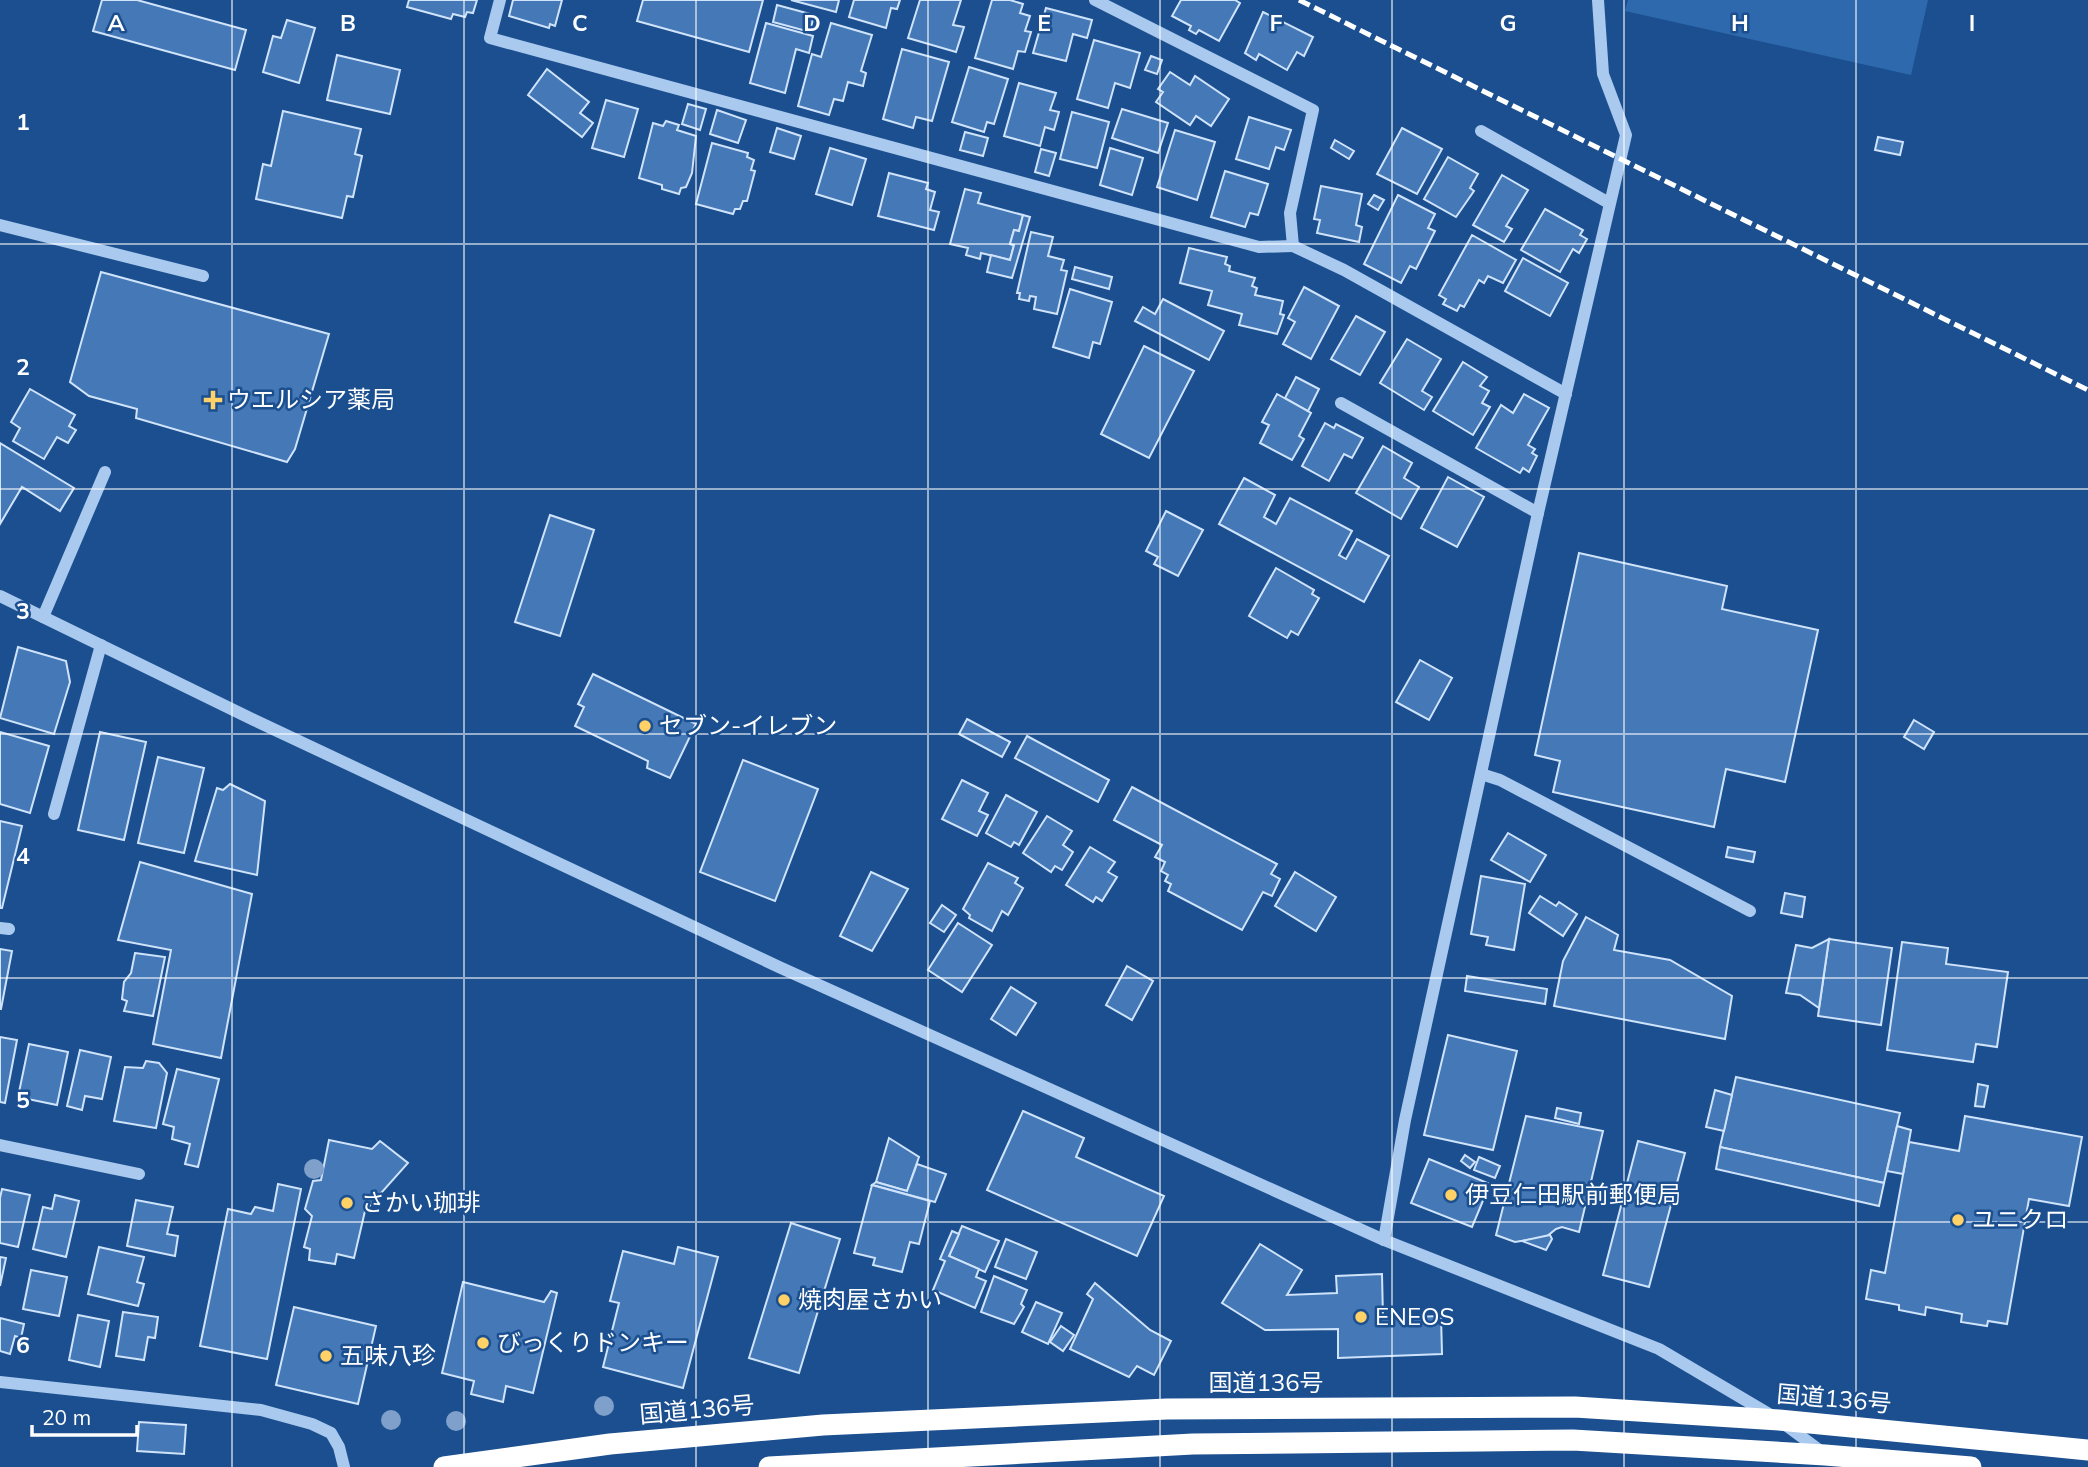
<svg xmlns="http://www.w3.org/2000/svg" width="2088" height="1467" font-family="Mulish,'Noto Sans JP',sans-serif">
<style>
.green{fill:#2e69ad}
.building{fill:#4478b7;stroke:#cfe3fa;stroke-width:2}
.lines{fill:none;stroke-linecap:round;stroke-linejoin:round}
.minor{stroke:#a9c9ee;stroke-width:12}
.highway{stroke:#fff;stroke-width:21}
.rail{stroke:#fff;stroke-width:5;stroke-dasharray:12 5;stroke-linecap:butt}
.tree{fill:#7ea0ca}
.grid{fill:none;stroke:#fff;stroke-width:2;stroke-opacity:0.55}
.poi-dot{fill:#ffd166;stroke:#1b4f8f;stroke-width:2.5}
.labels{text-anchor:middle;stroke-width:5;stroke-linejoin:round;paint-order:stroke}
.poi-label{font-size:24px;fill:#fff;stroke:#1b4f8f;text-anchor:start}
.street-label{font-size:24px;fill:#fff;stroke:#1b4f8f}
.grid-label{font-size:23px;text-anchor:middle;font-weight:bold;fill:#fff;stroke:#1b4f8f;stroke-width:5;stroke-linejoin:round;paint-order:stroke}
</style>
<rect width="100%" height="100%" fill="#1b4f8f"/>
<!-- green -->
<polygon class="green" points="1628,0 1928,0 1911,75 1625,11"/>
<!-- building -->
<g class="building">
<polygon points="102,0 137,0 246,30 235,70 93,31"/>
<polygon points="409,0 477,0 473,13 467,12 465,17 453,14 451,19 407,7"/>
<polygon points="513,0 562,0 555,26 550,24 549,28 509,16"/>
<polygon points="643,0 763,0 749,52 637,21"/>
<polygon points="791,0 839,0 836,12"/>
<polygon points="854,0 900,0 897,9 891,8 886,28 849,17"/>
<polygon points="920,0 961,0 953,25 964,27 956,52 908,38"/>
<polygon points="992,0 1010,0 1023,4 1020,13 1030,16 1025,31 1031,32 1025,52 1018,51 1013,69 975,58"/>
<polygon points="1181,0 1235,0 1240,3 1219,41 1199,30 1196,34 1189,30 1191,26 1172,16"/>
<polygon points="777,5 814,15 810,32 773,22"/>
<polygon points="1046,8 1092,20 1087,38 1073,34 1066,61 1033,53"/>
<polygon points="1263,12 1313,37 1304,56 1297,52 1287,70 1259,54 1256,60 1245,53"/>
<polygon points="287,20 315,28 299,83 263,72 273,36 281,38"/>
<polygon points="766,23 813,36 809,53 796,49 785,93 750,83"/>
<polygon points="831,23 872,35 861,71 866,73 863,86 848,82 843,101 834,99 829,115 798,106 812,54 821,57"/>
<polygon points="1094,40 1140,53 1130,88 1115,83 1108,108 1077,99"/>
<polygon points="902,49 949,62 932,121 916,117 913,128 883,119"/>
<polygon points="337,55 400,70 390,114 327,100"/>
<polygon points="1151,56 1162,60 1157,74 1145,70"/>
<polygon points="969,67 1008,79 994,124 987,122 984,132 952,122"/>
<polygon points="547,69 589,102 580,113 593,123 582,137 528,95"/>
<polygon points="1170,72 1190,85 1195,76 1229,99 1211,126 1196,116 1190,125 1156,102 1163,92 1158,89"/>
<polygon points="1019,83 1056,93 1050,110 1059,112 1054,130 1045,127 1040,146 1004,136"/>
<polygon points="606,100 638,109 624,157 592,148"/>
<polygon points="688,104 706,109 700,130 682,124"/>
<polygon points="1122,109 1168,123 1158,153 1112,138"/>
<polygon points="717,110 746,120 738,143 710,134"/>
<polygon points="283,111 361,129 355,154 362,156 353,197 347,196 342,218 256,199 263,164 271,166"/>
<polygon points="1072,112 1109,122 1097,168 1060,159"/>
<polygon points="1249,117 1291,130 1284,150 1276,147 1269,169 1236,159"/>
<polygon points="666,121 679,125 677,130 696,136 692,173 686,187 681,188 679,194 662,189 662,185 639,178 653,123 663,126"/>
<polygon points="777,128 801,136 794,159 770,152"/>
<polygon points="1402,128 1442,149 1417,194 1377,174"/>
<polygon points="1175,130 1215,142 1197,200 1157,187"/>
<polygon points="965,132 988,138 983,156 960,150"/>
<polygon points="1878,137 1903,142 1900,155 1875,150"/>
<polygon points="1335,140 1354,151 1349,159 1331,148"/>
<polygon points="712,143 748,153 747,157 754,160 751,170 755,171 747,201 743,201 740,209 735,209 733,214 696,204"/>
<polygon points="830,148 866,159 852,205 816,194"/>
<polygon points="1110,148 1143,158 1132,195 1100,185"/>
<polygon points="1041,149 1056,153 1049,176 1035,172"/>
<polygon points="1448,157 1478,174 1470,188 1474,191 1456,217 1424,199"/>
<polygon points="1225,171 1268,184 1258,215 1250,213 1245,227 1211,217"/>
<polygon points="889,173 928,183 926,189 935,192 930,210 939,212 934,230 878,216"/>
<polygon points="1502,175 1528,190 1506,226 1512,229 1504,242 1473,225"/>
<polygon points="1321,186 1362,194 1356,225 1362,227 1359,242 1317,233 1320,220 1314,219"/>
<polygon points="965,189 981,193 978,203 1023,215 1019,231 1014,230 1010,244 1014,245 1010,260 981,253 980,259 966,255 968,248 950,244"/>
<polygon points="1374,195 1384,200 1378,210 1368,204"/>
<polygon points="1398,195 1435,214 1428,228 1435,231 1416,269 1410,266 1401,283 1364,264"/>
<polygon points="1545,209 1583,230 1580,235 1587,239 1579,253 1573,249 1560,272 1521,250"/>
<polygon points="1023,215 1030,217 1012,278 987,272 991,255 1010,260 1014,245 1010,244 1014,230 1019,231"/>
<polygon points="1031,232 1053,237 1048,256 1064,260 1061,270 1067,271 1057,314 1034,309 1036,297 1030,296 1029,301 1019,299 1020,293 1017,293"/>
<polygon points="1472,235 1516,260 1503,283 1488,276 1484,283 1479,280 1464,307 1460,305 1457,311 1443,304 1446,299 1439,295"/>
<polygon points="1189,248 1227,257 1225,264 1230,266 1229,271 1255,278 1252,286 1257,288 1255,295 1283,301 1280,314 1284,315 1277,334 1239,325 1242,314 1208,305 1212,291 1180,283"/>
<polygon points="1523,258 1568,283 1550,316 1505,291"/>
<polygon points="1075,267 1112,277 1109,289 1072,279"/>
<polygon points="101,272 329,334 295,449 287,462 136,418 137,409 89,396 70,382"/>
<polygon points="1304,287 1339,306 1311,359 1283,344 1295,322 1288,318"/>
<polygon points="1070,289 1112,302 1100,344 1093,342 1089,358 1053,347"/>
<polygon points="1163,299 1224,331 1209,360 1135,321 1143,307 1155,314"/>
<polygon points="1356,316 1385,332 1360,375 1331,359"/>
<polygon points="1407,339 1441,359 1422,391 1432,397 1424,410 1380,383"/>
<polygon points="1144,346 1194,371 1149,458 1101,434"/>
<polygon points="1463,362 1487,377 1480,386 1489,391 1482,403 1490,407 1473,435 1433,411"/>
<polygon points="1296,377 1319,389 1308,411 1285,398"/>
<polygon points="30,389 75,415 69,426 76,430 68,443 57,437 44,459 13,441 20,428 11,422"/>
<polygon points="1277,394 1311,413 1299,436 1304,439 1292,460 1260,443 1269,425 1262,422"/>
<polygon points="1524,394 1549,408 1528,445 1535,449 1532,453 1537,456 1529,472 1523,468 1520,473 1476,448 1501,405 1513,413"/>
<polygon points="1325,423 1334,428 1336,424 1363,438 1352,458 1344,454 1329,481 1302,466"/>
<polygon points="0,443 74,488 60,511 22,487 0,524"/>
<polygon points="1383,446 1412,463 1404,478 1419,487 1401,519 1356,493"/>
<polygon points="1448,477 1484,497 1457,547 1421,528"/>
<polygon points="1244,478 1275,495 1264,517 1276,524 1290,498 1352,531 1339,555 1346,559 1357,539 1389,556 1364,602 1219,524"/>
<polygon points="1166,511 1203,530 1178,576 1154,564 1158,557 1146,551"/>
<polygon points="550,515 594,530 560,636 515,622"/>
<polygon points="1579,553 1727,586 1722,609 1818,630 1785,782 1726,769 1714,827 1553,792 1560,761 1535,755"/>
<polygon points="1276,568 1314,590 1312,594 1319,598 1298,635 1291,631 1287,638 1249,616"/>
<polygon points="18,647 66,661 70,682 54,734 0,718"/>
<polygon points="1420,660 1452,678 1429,720 1396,702"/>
<polygon points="593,674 696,724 670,778 647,768 648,761 575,726 584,707 578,704"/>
<polygon points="967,719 1010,742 1002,757 959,734"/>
<polygon points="1914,720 1934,732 1924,749 1904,737"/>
<polygon points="0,732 49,746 30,813 0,804"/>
<polygon points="100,732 146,742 124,840 78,830"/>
<polygon points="1027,736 1109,780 1098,802 1015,758"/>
<polygon points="158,757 204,768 184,853 138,843"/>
<polygon points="743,760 818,789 775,901 700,872"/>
<polygon points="962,780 988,793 979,811 988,815 977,836 942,819"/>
<polygon points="230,784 265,801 257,875 195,861 217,788 223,790"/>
<polygon points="1132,787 1277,864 1271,874 1280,879 1272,896 1263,892 1242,930 1168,891 1171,884 1165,881 1168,875 1161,871 1165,862 1155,857 1162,845 1114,820"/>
<polygon points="1006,795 1037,812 1019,845 1014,842 1011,847 986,833"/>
<polygon points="1047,816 1072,831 1063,845 1073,852 1062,870 1055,866 1051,872 1023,853"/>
<polygon points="0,821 22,826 2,908 0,908"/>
<polygon points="1508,833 1546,855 1530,882 1491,860"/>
<polygon points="1090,847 1115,862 1108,872 1117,877 1102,901 1096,897 1093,902 1066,885"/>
<polygon points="1728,847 1755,852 1753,862 1726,857"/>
<polygon points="140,862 252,894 221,1058 153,1044 171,950 118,940"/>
<polygon points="988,863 1018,878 1015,883 1023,888 1008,915 1002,911 992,931 969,918 970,915 963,909"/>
<polygon points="871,872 908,889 872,951 840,936"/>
<polygon points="1295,872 1336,897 1316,931 1275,906"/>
<polygon points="1481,876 1525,884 1514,950 1486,945 1488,937 1471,934"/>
<polygon points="1785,893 1805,897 1802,917 1781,913"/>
<polygon points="1540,896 1556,906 1559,902 1577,914 1563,936 1529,913"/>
<polygon points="942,905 956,915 944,932 930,923"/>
<polygon points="1586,917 1618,935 1614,950 1670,960 1732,996 1725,1039 1554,1006 1563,961"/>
<polygon points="958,923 992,945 962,992 928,970"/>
<polygon points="1829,939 1892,948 1881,1025 1818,1016"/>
<polygon points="1829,939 1819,1008 1800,995 1786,993 1796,945 1812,948"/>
<polygon points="1902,942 1948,948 1946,964 2008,972 1997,1047 1976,1044 1973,1062 1887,1050"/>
<polygon points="0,949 12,951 1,1009 0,1009"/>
<polygon points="135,953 165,957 153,1016 124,1011 127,1001 122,999 124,982 131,973"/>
<polygon points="1127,966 1153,981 1132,1020 1106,1005"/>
<polygon points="1467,976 1547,989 1545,1004 1465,991"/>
<polygon points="1011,987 1036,1003 1016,1035 991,1019"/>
<polygon points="1448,1035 1517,1051 1493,1150 1424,1135"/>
<polygon points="0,1037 17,1040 5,1103 0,1102"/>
<polygon points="29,1044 68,1052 57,1105 18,1097"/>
<polygon points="80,1050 111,1057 102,1099 85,1096 82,1110 67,1106"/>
<polygon points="146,1061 159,1063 167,1073 156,1128 114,1121 125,1067 143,1068"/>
<polygon points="177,1069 219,1079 198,1167 185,1164 190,1144 172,1139 174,1127 163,1124"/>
<polygon points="1736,1077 1900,1113 1884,1183 1720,1147"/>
<polygon points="1978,1084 1988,1086 1984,1107 1975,1106"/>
<polygon points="1715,1090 1732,1095 1724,1131 1706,1127"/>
<polygon points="1557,1108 1581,1113 1579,1124 1555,1118"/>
<polygon points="1023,1111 1084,1138 1076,1157 1164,1196 1137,1256 987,1190"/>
<polygon points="1526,1116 1603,1131 1579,1232 1562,1227 1556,1229 1546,1237 1515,1242 1496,1235"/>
<polygon points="1965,1116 2082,1137 2069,1206 2029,1199 2007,1324 1988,1321 1987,1326 1961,1322 1962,1314 1926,1307 1925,1315 1899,1310 1899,1305 1866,1299 1871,1270 1885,1273 1909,1142 1959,1151"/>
<polygon points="1897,1126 1911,1130 1903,1174 1887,1171"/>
<polygon points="889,1138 919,1157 907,1191 876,1182"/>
<polygon points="329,1140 372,1149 380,1141 408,1163 365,1211 354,1258 337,1254 335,1264 309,1260 310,1249 304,1247 312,1216 305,1209 313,1181 321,1180"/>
<polygon points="1638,1141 1685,1153 1649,1287 1603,1275"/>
<polygon points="1720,1147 1884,1183 1879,1206 1716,1169"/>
<polygon points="1465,1155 1475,1162 1470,1168 1461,1161"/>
<polygon points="1479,1157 1500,1166 1495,1178 1474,1170"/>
<polygon points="1429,1159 1490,1184 1472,1227 1411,1203"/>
<polygon points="917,1164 946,1174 935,1202 872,1185 876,1182 907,1191"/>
<polygon points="278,1184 301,1189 267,1359 200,1346 228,1209 251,1214 255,1207 273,1211"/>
<polygon points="872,1185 930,1201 919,1244 910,1242 902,1272 873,1265 875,1258 854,1253"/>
<polygon points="2,1189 30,1195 18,1247 0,1243 0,1198"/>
<polygon points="55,1195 79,1201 66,1257 33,1249 43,1207 52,1209"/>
<polygon points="136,1200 173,1207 167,1234 178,1236 175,1256 127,1246"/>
<polygon points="791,1223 840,1239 799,1373 749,1358"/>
<polygon points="962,1226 999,1241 985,1272 949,1256"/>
<polygon points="952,1231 959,1234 949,1256 979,1269 976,1277 986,1281 975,1308 933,1290 945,1261 940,1259"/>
<polygon points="1550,1235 1552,1239 1546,1250 1522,1241"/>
<polygon points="1006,1239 1037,1252 1026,1279 995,1267"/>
<polygon points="1260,1244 1302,1270 1287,1295 1337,1293 1336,1276 1382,1274 1383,1318 1441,1316 1442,1354 1338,1358 1338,1329 1265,1330 1222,1303"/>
<polygon points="99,1247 144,1257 137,1282 144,1284 138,1306 88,1294"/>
<polygon points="678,1247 718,1257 683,1388 603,1367 619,1303 610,1301 623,1251 674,1264"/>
<polygon points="0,1257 6,1258 0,1286"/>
<polygon points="31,1270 67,1277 59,1316 23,1309"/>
<polygon points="994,1276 1027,1290 1021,1304 1024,1307 1014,1324 981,1312"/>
<polygon points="463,1282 544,1302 551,1291 557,1293 533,1393 506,1386 503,1402 471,1394 474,1381 442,1373"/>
<polygon points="1095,1283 1150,1330 1171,1341 1154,1375 1137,1366 1129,1377 1070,1349 1093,1299 1087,1294"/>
<polygon points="1036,1302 1062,1313 1048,1344 1022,1332"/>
<polygon points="294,1307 376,1326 358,1404 276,1385"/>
<polygon points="123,1312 158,1317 155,1338 148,1337 144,1360 116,1356"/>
<polygon points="78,1315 109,1321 100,1367 69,1360"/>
<polygon points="0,1318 24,1324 21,1338 15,1336 10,1354 0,1351"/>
<polygon points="1061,1326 1074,1335 1063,1351 1050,1342"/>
<polygon points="139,1422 186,1425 184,1454 137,1451"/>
</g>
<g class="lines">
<!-- minor -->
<g class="minor">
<polyline points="500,0 490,38 1259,247 1293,246"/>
<polyline points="1095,0 1313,110 1290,213 1293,246 1344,270 1566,394"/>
<polyline points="1481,131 1609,203"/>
<polyline points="0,225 203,276"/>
<polyline points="1341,403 1538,513"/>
<polyline points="0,596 254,720 779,967 1384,1240 1659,1349 1779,1420 1822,1452"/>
<polyline points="43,617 105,472"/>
<polyline points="1481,774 1500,780 1750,911"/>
<polyline points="54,814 101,645"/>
<polyline points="0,928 9,929"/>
<polyline points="0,1145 139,1174"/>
<polyline points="1384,1240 1405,1120 1538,513 1626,135 1603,74 1598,0"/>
<polyline points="0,1382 261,1410 312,1424 331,1433 339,1447 344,1467"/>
</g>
<!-- highway -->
<g class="highway">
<polyline points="444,1467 610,1444 823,1425 1167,1409 1575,1407 1779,1420 2088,1450"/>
<polyline points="769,1467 1193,1444 1573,1440 1825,1455 1971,1467"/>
</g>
<!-- rail -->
<polyline class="rail" points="1299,0 2088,390"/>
</g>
<!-- trees -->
<g class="tree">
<circle cx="314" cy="1169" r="10"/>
<circle cx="604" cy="1406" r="10"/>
<circle cx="391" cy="1420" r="10"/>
<circle cx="456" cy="1421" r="10"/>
</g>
<!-- grid -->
<path class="grid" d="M232,0V1467M464,0V1467M696,0V1467M928,0V1467M1160,0V1467M1392,0V1467M1624,0V1467M1856,0V1467M0,244H2088M0,489H2088M0,734H2088M0,978H2088M0,1222H2088"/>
<!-- markers -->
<g class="poi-dot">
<path d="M209.5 389.5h7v7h7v7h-7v7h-7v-7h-7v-7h7z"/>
<circle cx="645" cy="726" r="7"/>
<circle cx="1451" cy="1195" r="7"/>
<circle cx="347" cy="1203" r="7"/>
<circle cx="1958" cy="1220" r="7"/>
<circle cx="784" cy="1300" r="7"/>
<circle cx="1361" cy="1317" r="7"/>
<circle cx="483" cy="1343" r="7"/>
<circle cx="326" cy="1356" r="7"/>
</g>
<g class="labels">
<!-- poi labels -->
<g class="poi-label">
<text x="227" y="408">ウエルシア薬局</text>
<text x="659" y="734">セブン-イレブン</text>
<text x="1465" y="1203">伊豆仁田駅前郵便局</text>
<text x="361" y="1211">さかい珈琲</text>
<text x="1972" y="1228">ユニクロ</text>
<text x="798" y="1308">焼肉屋さかい</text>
<text x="1375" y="1325">ENEOS</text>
<text x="497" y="1351">びっくりドンキー</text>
<text x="340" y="1364">五味八珍</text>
</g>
<!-- street labels -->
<g class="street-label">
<text x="1266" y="1391">国道136号</text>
<text transform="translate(1834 1399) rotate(5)" y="8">国道136号</text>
<text transform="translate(697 1410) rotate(-5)" y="8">国道136号</text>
</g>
</g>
<g class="grid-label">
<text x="116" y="31">A</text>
<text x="348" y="31">B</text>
<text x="580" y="31">C</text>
<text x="812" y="31">D</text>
<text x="1044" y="31">E</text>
<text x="1276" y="31">F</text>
<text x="1508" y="31">G</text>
<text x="1740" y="31">H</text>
<text x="1972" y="31">I</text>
<text x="23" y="130">1</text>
<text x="23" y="375">2</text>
<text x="23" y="619">3</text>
<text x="23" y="864">4</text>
<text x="23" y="1108">5</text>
<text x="23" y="1353">6</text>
</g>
<!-- scale -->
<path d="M32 1425v10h105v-10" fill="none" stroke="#ffffff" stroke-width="3.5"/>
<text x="42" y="1425" font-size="21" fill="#ffffff" stroke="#1b4f8f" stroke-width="5" paint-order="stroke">20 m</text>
</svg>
